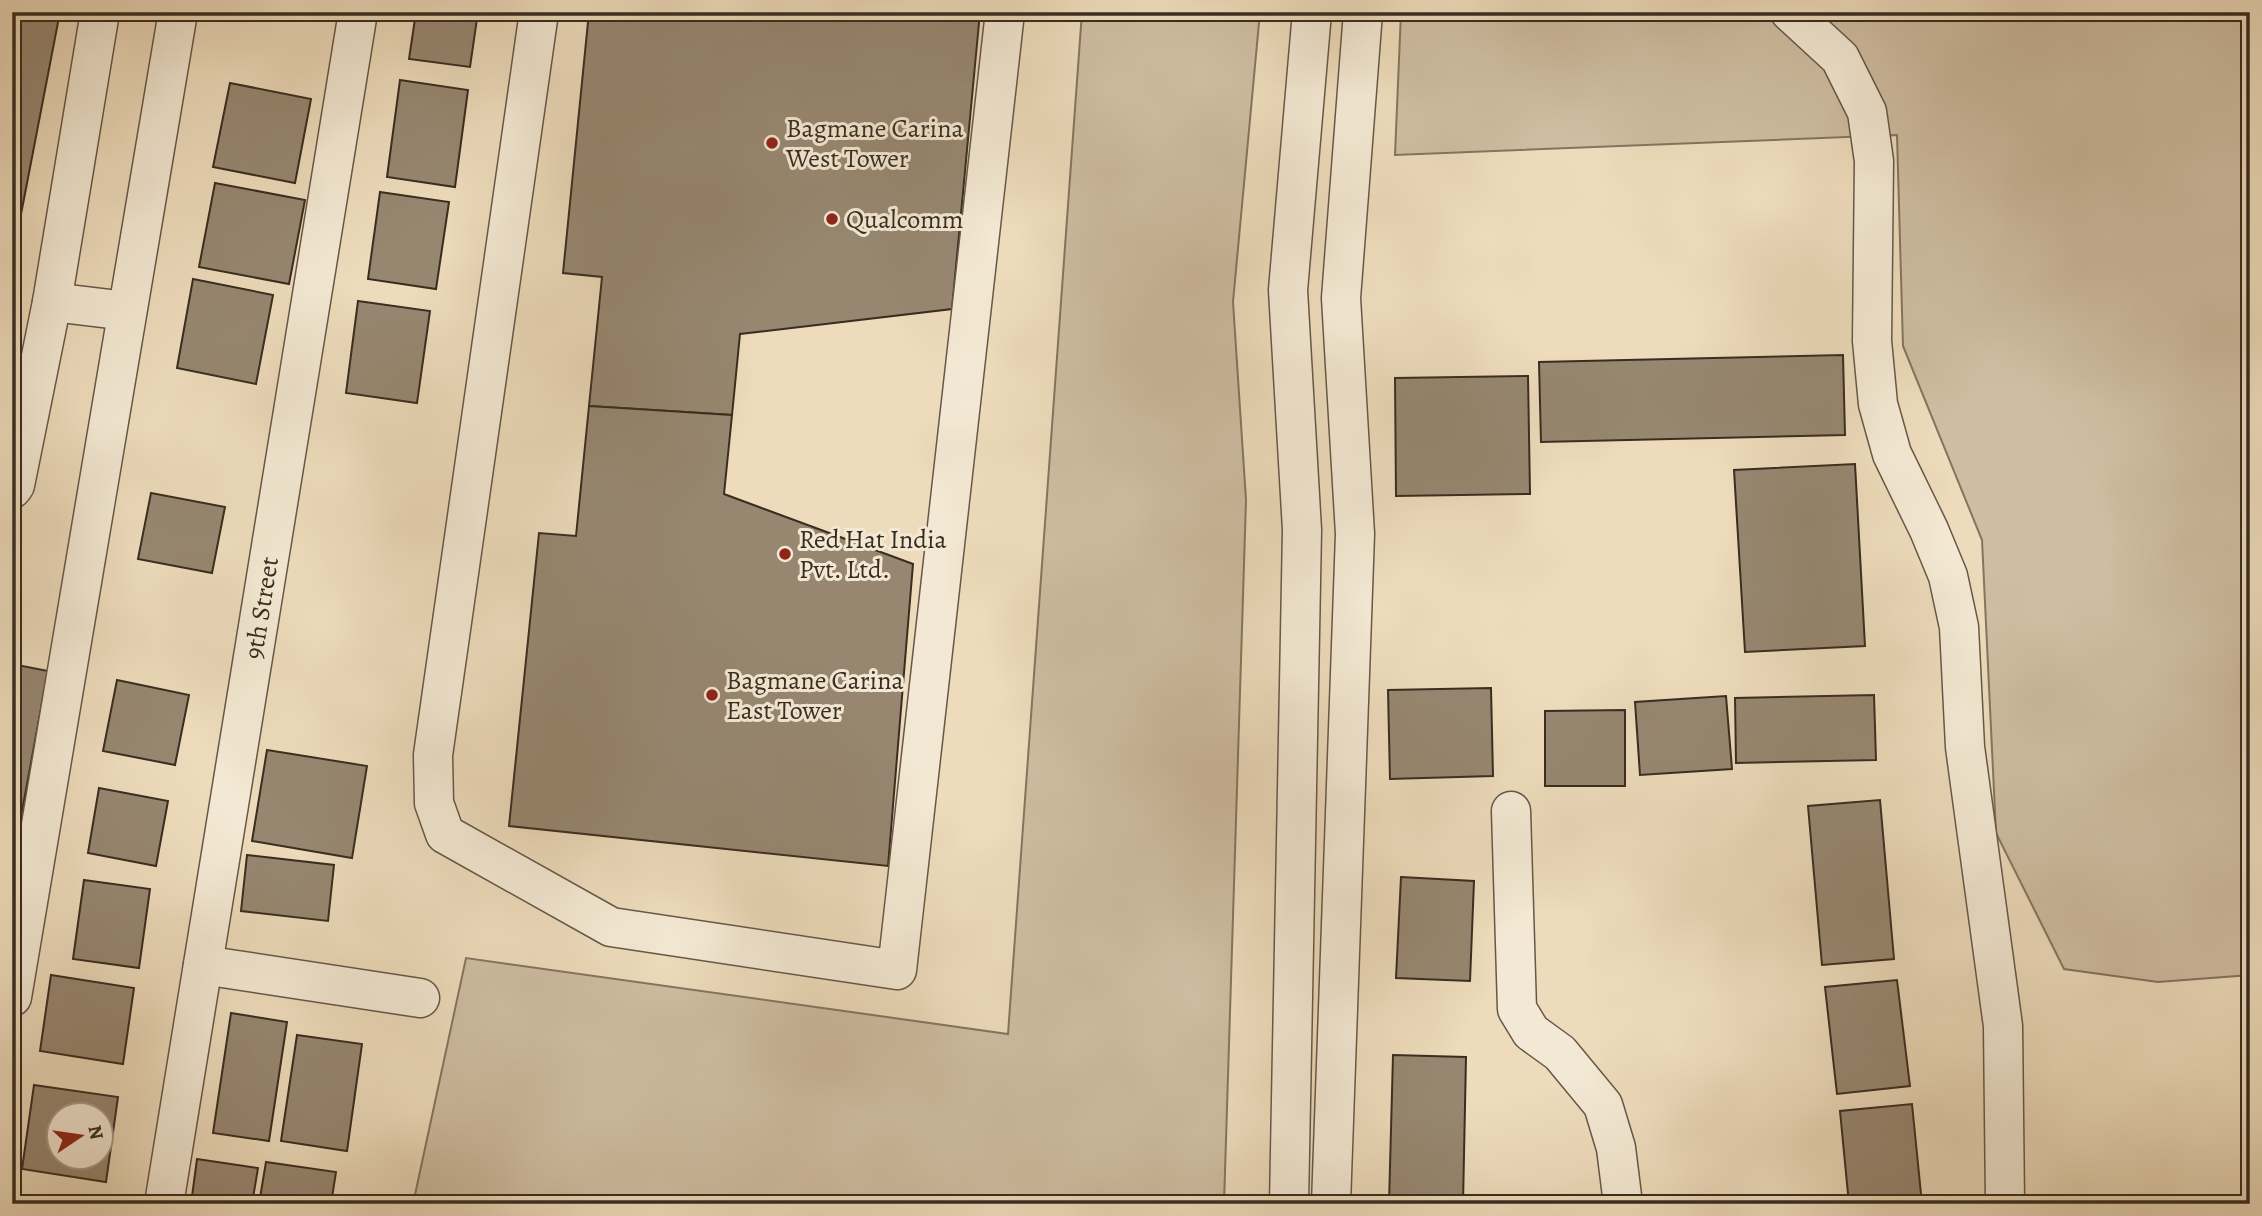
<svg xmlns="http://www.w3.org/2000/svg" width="2262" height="1216" font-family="Alegreya,serif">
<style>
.green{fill:#cebda1;stroke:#847561;stroke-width:2}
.building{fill:#978771;stroke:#392d21;stroke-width:2;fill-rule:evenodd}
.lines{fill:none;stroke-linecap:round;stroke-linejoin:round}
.minor-casing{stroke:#665848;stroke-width:41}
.minor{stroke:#f3e8d3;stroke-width:38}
.poi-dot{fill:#8f2418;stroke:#f3e8d3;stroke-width:2.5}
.labels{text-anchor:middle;stroke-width:6;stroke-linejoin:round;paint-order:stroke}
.poi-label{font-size:26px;fill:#392d21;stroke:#f3e8d3;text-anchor:start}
.street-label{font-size:26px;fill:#392d21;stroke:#f3e8d3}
</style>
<rect width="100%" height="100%" fill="#eddbbb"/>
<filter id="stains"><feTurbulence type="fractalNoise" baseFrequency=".00286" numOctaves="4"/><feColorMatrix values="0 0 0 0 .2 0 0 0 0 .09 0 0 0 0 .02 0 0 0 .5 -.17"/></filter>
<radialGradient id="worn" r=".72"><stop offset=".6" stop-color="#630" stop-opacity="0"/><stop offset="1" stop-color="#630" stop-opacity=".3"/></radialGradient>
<!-- green -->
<g class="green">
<polygon points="1082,12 1260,12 1233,302 1246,500 1224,1204 413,1204 466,958 1008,1034"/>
<polygon points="1401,12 2250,12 2250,975 2158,982 2064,969 1996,833 1982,540 1903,346 1897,135 1395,155"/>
</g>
<!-- building -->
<g class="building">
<polygon points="12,12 60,12 12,261"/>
<polygon points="416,12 478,12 470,67 409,59"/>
<polygon points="589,12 980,12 952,309 740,334 732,415 589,406 602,277 563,273"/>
<polygon points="400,80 468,90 455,187 387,177"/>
<polygon points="230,83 311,99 295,183 213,167"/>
<polygon points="215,183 305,200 289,284 199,267"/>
<polygon points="380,192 449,202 436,289 368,279"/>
<polygon points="193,279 273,295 256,384 177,368"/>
<polygon points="358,301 430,311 417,403 346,393"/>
<polygon points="1843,355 1845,435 1541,442 1539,362"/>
<polygon points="1528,376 1530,494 1396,496 1395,378"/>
<polygon points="589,406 732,415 724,494 913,564 888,866 509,826 539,533 576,536"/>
<polygon points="1855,464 1865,646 1745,652 1734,470"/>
<polygon points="151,493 225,507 212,573 138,559"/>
<polygon points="12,664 48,671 12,865"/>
<polygon points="117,680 189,695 175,765 103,751"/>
<polygon points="1491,688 1493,776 1390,779 1388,690"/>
<polygon points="1874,695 1876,760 1736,763 1735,698"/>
<polygon points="1726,696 1732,769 1640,775 1635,702"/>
<polygon points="1625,710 1625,786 1545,786 1545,711"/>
<polygon points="267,750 367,766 352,858 252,841"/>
<polygon points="99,788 168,801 156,866 88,853"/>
<polygon points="1880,800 1894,959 1822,965 1808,806"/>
<polygon points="247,855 334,865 328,921 241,911"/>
<polygon points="1401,877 1474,881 1470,981 1396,978"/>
<polygon points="84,880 150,889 139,968 73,959"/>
<polygon points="51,975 134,988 123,1064 40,1051"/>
<polygon points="1897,980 1910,1086 1837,1094 1825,987"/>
<polygon points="231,1013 287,1022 269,1141 213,1133"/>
<polygon points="297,1035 362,1044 347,1151 281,1141"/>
<polygon points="1393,1055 1466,1057 1463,1204 1389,1204"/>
<path d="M34,1085L118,1097L106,1182L22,1169ZM60,1114H102V1156H60Z"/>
<polygon points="1912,1104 1922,1204 1849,1204 1840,1111"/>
<polygon points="197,1159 258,1168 252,1204 191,1204"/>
<polygon points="266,1162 336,1172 331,1204 259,1204"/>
</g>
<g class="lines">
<!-- minor casing -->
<g class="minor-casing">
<g id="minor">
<polyline points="539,12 433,755 434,803 445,834 611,927 897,970 1005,12"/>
<polyline points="1790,12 1840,58 1867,112 1874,161 1872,341 1878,404 1892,454 1929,530 1948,576 1959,627 1965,747 2003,1026 2005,1204"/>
<polyline points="52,302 127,311"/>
<polyline points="12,489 15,485 52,302 100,12"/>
<polyline points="1511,811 1517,1009 1531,1032 1560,1053 1603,1105 1616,1148 1623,1204"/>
<polyline points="203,965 420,998"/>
<polyline points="12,997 178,12"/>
<path id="s1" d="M164,1204L358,12"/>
<polyline points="1289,1204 1302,530 1288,290 1312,12"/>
<polyline points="1331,1204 1355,534 1341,298 1363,12"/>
</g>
</g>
<!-- minor -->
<use href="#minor" class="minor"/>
</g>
<!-- markers -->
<g class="poi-dot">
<circle cx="772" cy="143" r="7"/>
<circle cx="832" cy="219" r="7"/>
<circle cx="785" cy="554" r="7"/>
<circle cx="712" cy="695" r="7"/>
</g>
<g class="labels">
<!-- poi labels -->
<g class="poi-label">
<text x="786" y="137">Bagmane Carina<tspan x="786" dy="30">West Tower</tspan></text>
<text x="846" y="228">Qualcomm</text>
<text x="799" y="548">Red Hat India<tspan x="799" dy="30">Pvt. Ltd.</tspan></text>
<text x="726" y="689">Bagmane Carina<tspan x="726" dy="30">East Tower</tspan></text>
</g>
<!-- street labels -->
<g class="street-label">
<text dy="9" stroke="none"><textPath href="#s1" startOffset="604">9th Street</textPath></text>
</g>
</g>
<!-- margin -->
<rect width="2262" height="1216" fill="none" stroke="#eddbbb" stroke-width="42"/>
<rect x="14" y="14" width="2234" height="1188" fill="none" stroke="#392d21" stroke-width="3.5"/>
<rect x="21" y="21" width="2220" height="1174" fill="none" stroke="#392d21" stroke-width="2"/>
<!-- north arrow -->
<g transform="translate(80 1136) rotate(77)"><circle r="33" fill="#f3e8d3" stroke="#a99d8c" stroke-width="2"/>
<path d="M0-5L12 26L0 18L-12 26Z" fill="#8f2418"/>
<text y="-10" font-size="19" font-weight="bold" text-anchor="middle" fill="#392d21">N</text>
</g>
<rect width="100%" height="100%" filter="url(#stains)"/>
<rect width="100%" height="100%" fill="url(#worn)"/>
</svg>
